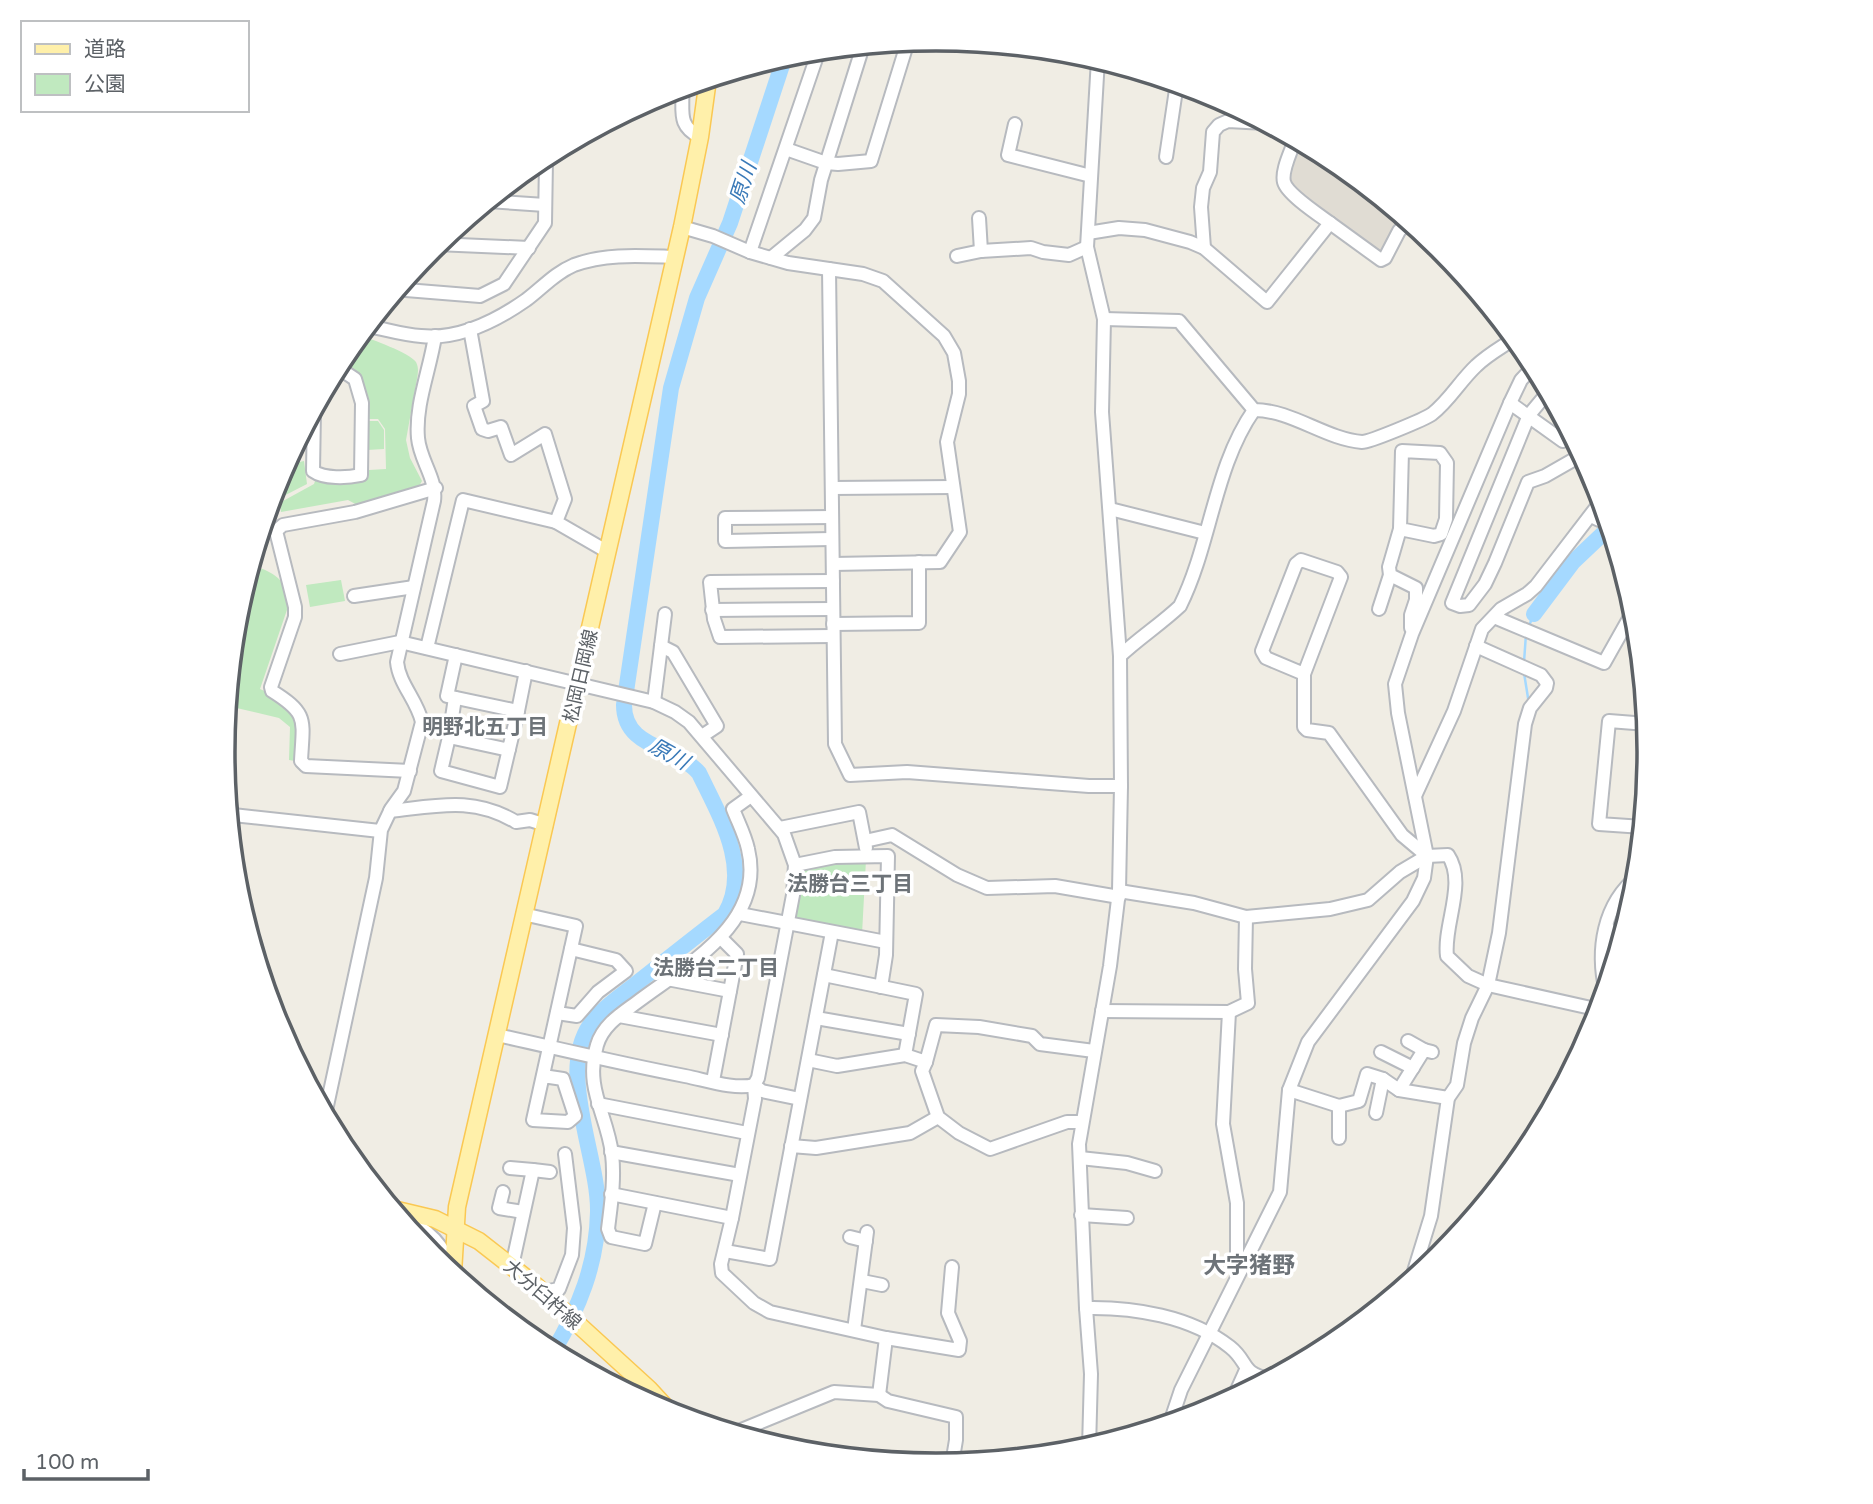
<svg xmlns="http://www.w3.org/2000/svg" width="1873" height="1504" font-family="'Varela Round','Noto Sans JP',sans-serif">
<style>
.education{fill:#e0dcd3}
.green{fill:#c0e9bf}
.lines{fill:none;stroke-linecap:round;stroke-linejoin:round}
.stream{stroke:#a5d9ff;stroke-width:2.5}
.river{stroke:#a5d9ff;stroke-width:16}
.minor-casing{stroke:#b7babf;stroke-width:16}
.major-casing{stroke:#fac853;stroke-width:19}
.minor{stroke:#fff;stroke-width:12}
.major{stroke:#fff0aa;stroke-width:16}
.labels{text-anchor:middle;stroke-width:7;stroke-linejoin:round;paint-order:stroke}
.street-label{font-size:19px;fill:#5c6166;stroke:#fff}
.water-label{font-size:21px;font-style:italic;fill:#3a7ab8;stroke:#fff}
.neighbourhood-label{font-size:21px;font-weight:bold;fill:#6d7378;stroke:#fff}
.quarter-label{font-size:23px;font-weight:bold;fill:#6d7378;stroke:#fff}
.rim{fill:none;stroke:#5c6166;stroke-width:3.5}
</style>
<rect width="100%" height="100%" fill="#f0ede4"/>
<!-- education -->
<polygon class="education" points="1299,141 1333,159 1406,219 1383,257 1292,189 1290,183"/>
<!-- green -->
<g class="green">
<path d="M360,335C371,339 410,353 416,362C419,368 418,373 417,379L406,440L410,458L422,481L418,488L359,506L348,500L281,512L280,504L283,501L314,484L316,478L351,481L368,479L369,470L386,469L385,429L378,419H367V403L339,363Z"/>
<polygon points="367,421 378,421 384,430 384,449 367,450"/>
<polygon points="304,461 307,484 270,503 277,479 285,465"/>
<path d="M251,565C274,572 284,578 290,601L260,689L269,693L268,697L290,706L299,726L295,761L289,760L290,727L279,718L228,706L247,618L245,613L238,608Z"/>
<polygon points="341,580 345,601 310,607 306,585"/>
<path d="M866,860L862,934L798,922L795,916L801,871C815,857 848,861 866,860Z"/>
</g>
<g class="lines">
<!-- stream -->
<g class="stream">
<polyline points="1528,628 1534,614"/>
<polyline points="1524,662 1526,634"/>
<polyline points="1524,673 1529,704"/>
</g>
<!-- river -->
<g class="river">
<polyline points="1534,614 1573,562 1610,527"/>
<path d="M553,1352C579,1308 597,1264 598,1212C599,1158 557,1073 590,1025C601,1009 622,995 637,983C666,960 695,937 725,914C752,868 719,815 699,773C676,746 624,749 624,705L671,388L697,298L730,223L785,56"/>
</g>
<!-- minor casing -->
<g class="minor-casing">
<g id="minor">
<path d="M682,87C684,111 676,125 700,137"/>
<polyline points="1015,124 1008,155 1091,176"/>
<polyline points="786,149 826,163 838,164 871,161 908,41"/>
<polyline points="1166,157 1177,83"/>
<polyline points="488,201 545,205"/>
<polyline points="979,218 981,251"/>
<polyline points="1330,223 1381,260 1385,258 1399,231 1409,221"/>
<polyline points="682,227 713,236 750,252 788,263 863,274 883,281 944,336 954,353 959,381 959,394 947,442 960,532 940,562 833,564"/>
<path d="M1088,233L1119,228L1145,230L1190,242L1204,248L1267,302L1330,223C1319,215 1287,194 1284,182C1281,170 1292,150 1295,139"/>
<polyline points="436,244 529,248"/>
<polyline points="1204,248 1201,207 1203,188 1210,172 1213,132 1219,125 1228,121 1265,123"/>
<polyline points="750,252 819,50"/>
<polyline points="957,256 981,251 1031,248 1043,252 1069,255 1087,247"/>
<polyline points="771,258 805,230 814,218 821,180 863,46"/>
<polyline points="829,269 835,744 850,775 907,772 1089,786 1121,786"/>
<polyline points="406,279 406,290 480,296 504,284 545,223 546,161 551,153"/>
<path d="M1104,319L1179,321L1254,410C1292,410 1325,439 1362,442C1370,442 1425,419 1432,414C1449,401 1460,381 1476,366C1487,355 1502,347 1515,338"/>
<path d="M368,326C385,329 403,335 421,336C459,340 496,321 526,300C542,288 555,273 574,265C606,253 642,256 675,257"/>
<polyline points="470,329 483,401 474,406 482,429 488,431 501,427 511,455 545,434 565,499 556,522 608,552"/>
<polyline points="1549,391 1529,415 1452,603 1460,606 1469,605 1485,584 1495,563 1528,482 1545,476 1580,456"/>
<polyline points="1510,403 1563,441 1571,432"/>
<path d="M314,411L313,471C324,479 347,478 361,475L362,403L355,379L337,367"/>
<polyline points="832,488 953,487"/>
<polyline points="1110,509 1205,533"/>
<polyline points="1591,516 1610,525"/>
<polyline points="832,517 725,518 725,541 832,539"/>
<polyline points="1400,529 1434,536 1441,534 1446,519 1447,463 1440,453 1402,451 1400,529 1389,567 1390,575 1416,588 1416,600 1411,615 1411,628"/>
<polygon points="1301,560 1337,572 1341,577 1304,674 1266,658 1262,651 1296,564"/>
<polyline points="833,581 710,582 714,619 720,637 833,636"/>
<polyline points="354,596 414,587"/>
<polyline points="1379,609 1390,575"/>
<polyline points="712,610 833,609"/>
<polyline points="1494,617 1604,663 1635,608"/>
<polyline points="833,624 919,623 919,562"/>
<polyline points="661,646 673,652 717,726 702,736"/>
<polyline points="427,648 463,500 556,522"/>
<path d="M340,654L400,642L654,702L675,712L689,722L784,834L795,865L793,895L758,1078L754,1085C734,1090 706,1080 685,1076C622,1064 560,1049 497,1035"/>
<polyline points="456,655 447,696 518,711 526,671"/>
<path d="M1120,656C1139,638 1161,624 1180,606C1211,544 1214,467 1254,410"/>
<polyline points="1304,674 1304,727 1307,730 1329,733 1402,835 1427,856"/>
<polyline points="654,702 665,614"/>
<polyline points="449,737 455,698"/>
<polyline points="509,750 449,737 441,771 500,787 518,711"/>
<path d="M410,771L306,766L301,761C303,720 309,714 272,691L271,687L295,617V607L276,531L283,525L355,512L436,488"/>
<polyline points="1415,796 1454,711 1482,629 1501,609 1527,594 1536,586 1602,500"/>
<path d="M390,811C437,806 473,796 516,822L530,820L546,825"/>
<polyline points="233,815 380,831"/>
<polyline points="1643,827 1599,824 1609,721 1647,724"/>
<polyline points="780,828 859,812 866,848"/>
<polyline points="865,841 892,835 957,875 987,888 1055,886 1119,897"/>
<polyline points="795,865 835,857 888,856 886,955 881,987"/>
<path d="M1119,891L1194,903L1246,917L1330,909L1368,900L1400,872L1427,856L1448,855C1467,883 1443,925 1447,956L1468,976L1488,985L1600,1010"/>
<polyline points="523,914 576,926 533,1120 568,1122 575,1116 563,1079 543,1076"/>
<polyline points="740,914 886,942"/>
<polyline points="1608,928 1617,954"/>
<polyline points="824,975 916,994 905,1055"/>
<polyline points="667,979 730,991"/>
<path d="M1606,992C1596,950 1603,904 1638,876"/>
<polyline points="1102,1011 1229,1012 1248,1003 1245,969 1246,917"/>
<polyline points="1229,1012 1223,1124 1237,1203 1237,1276"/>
<polyline points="557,1013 577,1016 598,992 626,971 616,960 571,949"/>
<polyline points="619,1016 722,1035"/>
<polyline points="816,1018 909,1034"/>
<polyline points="1408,1041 1424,1050"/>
<polyline points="1381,1052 1413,1068"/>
<polyline points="808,1060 837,1066 905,1055 926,1062 936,1025 979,1027 1032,1036 1040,1044 1094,1051"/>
<polyline points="926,1062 922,1071 938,1117 959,1133 990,1149 1067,1122 1082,1122"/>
<polyline points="713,1081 737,954 721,938"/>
<polyline points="754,1085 755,1099 732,1218 721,1264 722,1273 754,1303 770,1312 886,1338 959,1350 960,1341 948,1313 952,1267"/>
<polyline points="754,1085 762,1091 800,1099"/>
<polyline points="1289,1090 1339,1106 1359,1101 1367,1074 1383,1079 1399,1090 1448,1098"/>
<polyline points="1399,1090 1424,1050 1432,1052"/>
<polyline points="598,1104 747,1133"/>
<polyline points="1376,1113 1383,1079"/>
<path d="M325,1115L376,878L381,830L391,809L404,791L422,722C417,700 399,684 397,662L434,501C437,478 420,461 418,438C415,404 430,370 435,336"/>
<polyline points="1339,1138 1339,1106"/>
<polyline points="791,1146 816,1148 910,1133 938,1117"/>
<polyline points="611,1152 740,1175"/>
<polyline points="1080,1158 1127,1163 1155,1171"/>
<polyline points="510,1168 533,1170"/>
<polyline points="503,1192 499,1208 523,1212"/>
<polyline points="611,1194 732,1218"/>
<path d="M655,1203L645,1244L611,1237L608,1229C611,1204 615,1179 612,1154C607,1114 584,1088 597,1045C603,1025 621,1014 636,1003C686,965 766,924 748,849C745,835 738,822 733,809L751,796"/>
<polyline points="1081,1215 1127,1218"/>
<path d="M400,1217C425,1227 445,1244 451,1271"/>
<polyline points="850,1237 866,1241"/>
<polyline points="725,1251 770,1259 832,932"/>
<polyline points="512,1266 533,1170 550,1172"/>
<polyline points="862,1281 882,1285"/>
<polyline points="1411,1281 1431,1216 1448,1098 1457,1085 1464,1043 1472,1018 1488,985 1499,933 1525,724 1530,708 1546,688 1547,683 1541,675 1476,646"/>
<polyline points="543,1292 559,1289 572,1255 574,1228 565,1154"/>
<path d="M1086,1308C1133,1307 1191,1316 1230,1347C1249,1362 1240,1373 1269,1379"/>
<polyline points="854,1330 867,1232"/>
<polyline points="879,1395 886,1338"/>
<polyline points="1233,1399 1246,1370"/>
<polyline points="1170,1423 1181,1390 1280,1192 1289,1090 1308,1042 1413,901 1424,878 1427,856 1398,713 1395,684 1412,634 1510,403 1521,380 1535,365"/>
<polyline points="734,1433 834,1392 879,1395 888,1401 956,1417 956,1440 952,1464"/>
<polyline points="1089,1448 1091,1374 1086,1308 1079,1144 1110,966 1119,891 1121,786 1120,656 1102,412 1104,319 1087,247 1098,59"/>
</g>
</g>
<!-- major casing -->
<g class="major-casing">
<g id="major">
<polyline points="393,1209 435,1219 479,1241 534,1284 649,1389 672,1414"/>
<polyline points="453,1273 457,1207 682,227 700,137 708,79"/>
</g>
</g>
<!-- minor -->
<use href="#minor" class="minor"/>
<!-- major -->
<use href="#major" class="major"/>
</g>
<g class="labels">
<!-- street labels -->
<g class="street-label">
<text transform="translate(580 676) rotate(-77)" y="7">松岡日岡線</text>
<text transform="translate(543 1294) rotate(41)" y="7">大分臼杵線</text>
</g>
<!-- water labels -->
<g class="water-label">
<text transform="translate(743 183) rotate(-72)" y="7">原川</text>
<text transform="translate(669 754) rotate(29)" y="7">原川</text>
</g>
<!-- neighbourhood labels -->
<g class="neighbourhood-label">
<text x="485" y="734">明野北五丁目</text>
<text x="850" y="891">法勝台三丁目</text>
<text x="716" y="975">法勝台二丁目</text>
</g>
<!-- quarter labels -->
<g class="quarter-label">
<text x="1249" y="1273">大字猪野</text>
</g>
</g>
<!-- crop -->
<path d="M0 0H1873V1504H0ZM235 752a701 701 0 1 1 1402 0a701 701 0 1 1-1402 0Z" fill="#fff" fill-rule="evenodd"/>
<path class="rim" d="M235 752a701 701 0 1 1 1402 0a701 701 0 1 1-1402 0Z"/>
<!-- legend -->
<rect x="21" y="21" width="228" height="91" fill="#ffffff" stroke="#bec0c2" stroke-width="2"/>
<rect x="35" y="44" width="35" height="10" fill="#fff0aa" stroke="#bec0c2" stroke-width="2"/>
<text x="84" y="56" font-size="21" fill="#5c6166">道路</text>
<rect x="35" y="74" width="35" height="21" fill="#c0e9bf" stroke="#bec0c2" stroke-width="2"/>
<text x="84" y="91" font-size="21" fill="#5c6166">公園</text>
<!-- scale -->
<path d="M24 1469v10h124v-10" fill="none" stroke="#5c6166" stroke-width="3.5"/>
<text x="35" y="1469" font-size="21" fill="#5c6166" stroke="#ffffff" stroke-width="5" paint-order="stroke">100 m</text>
</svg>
